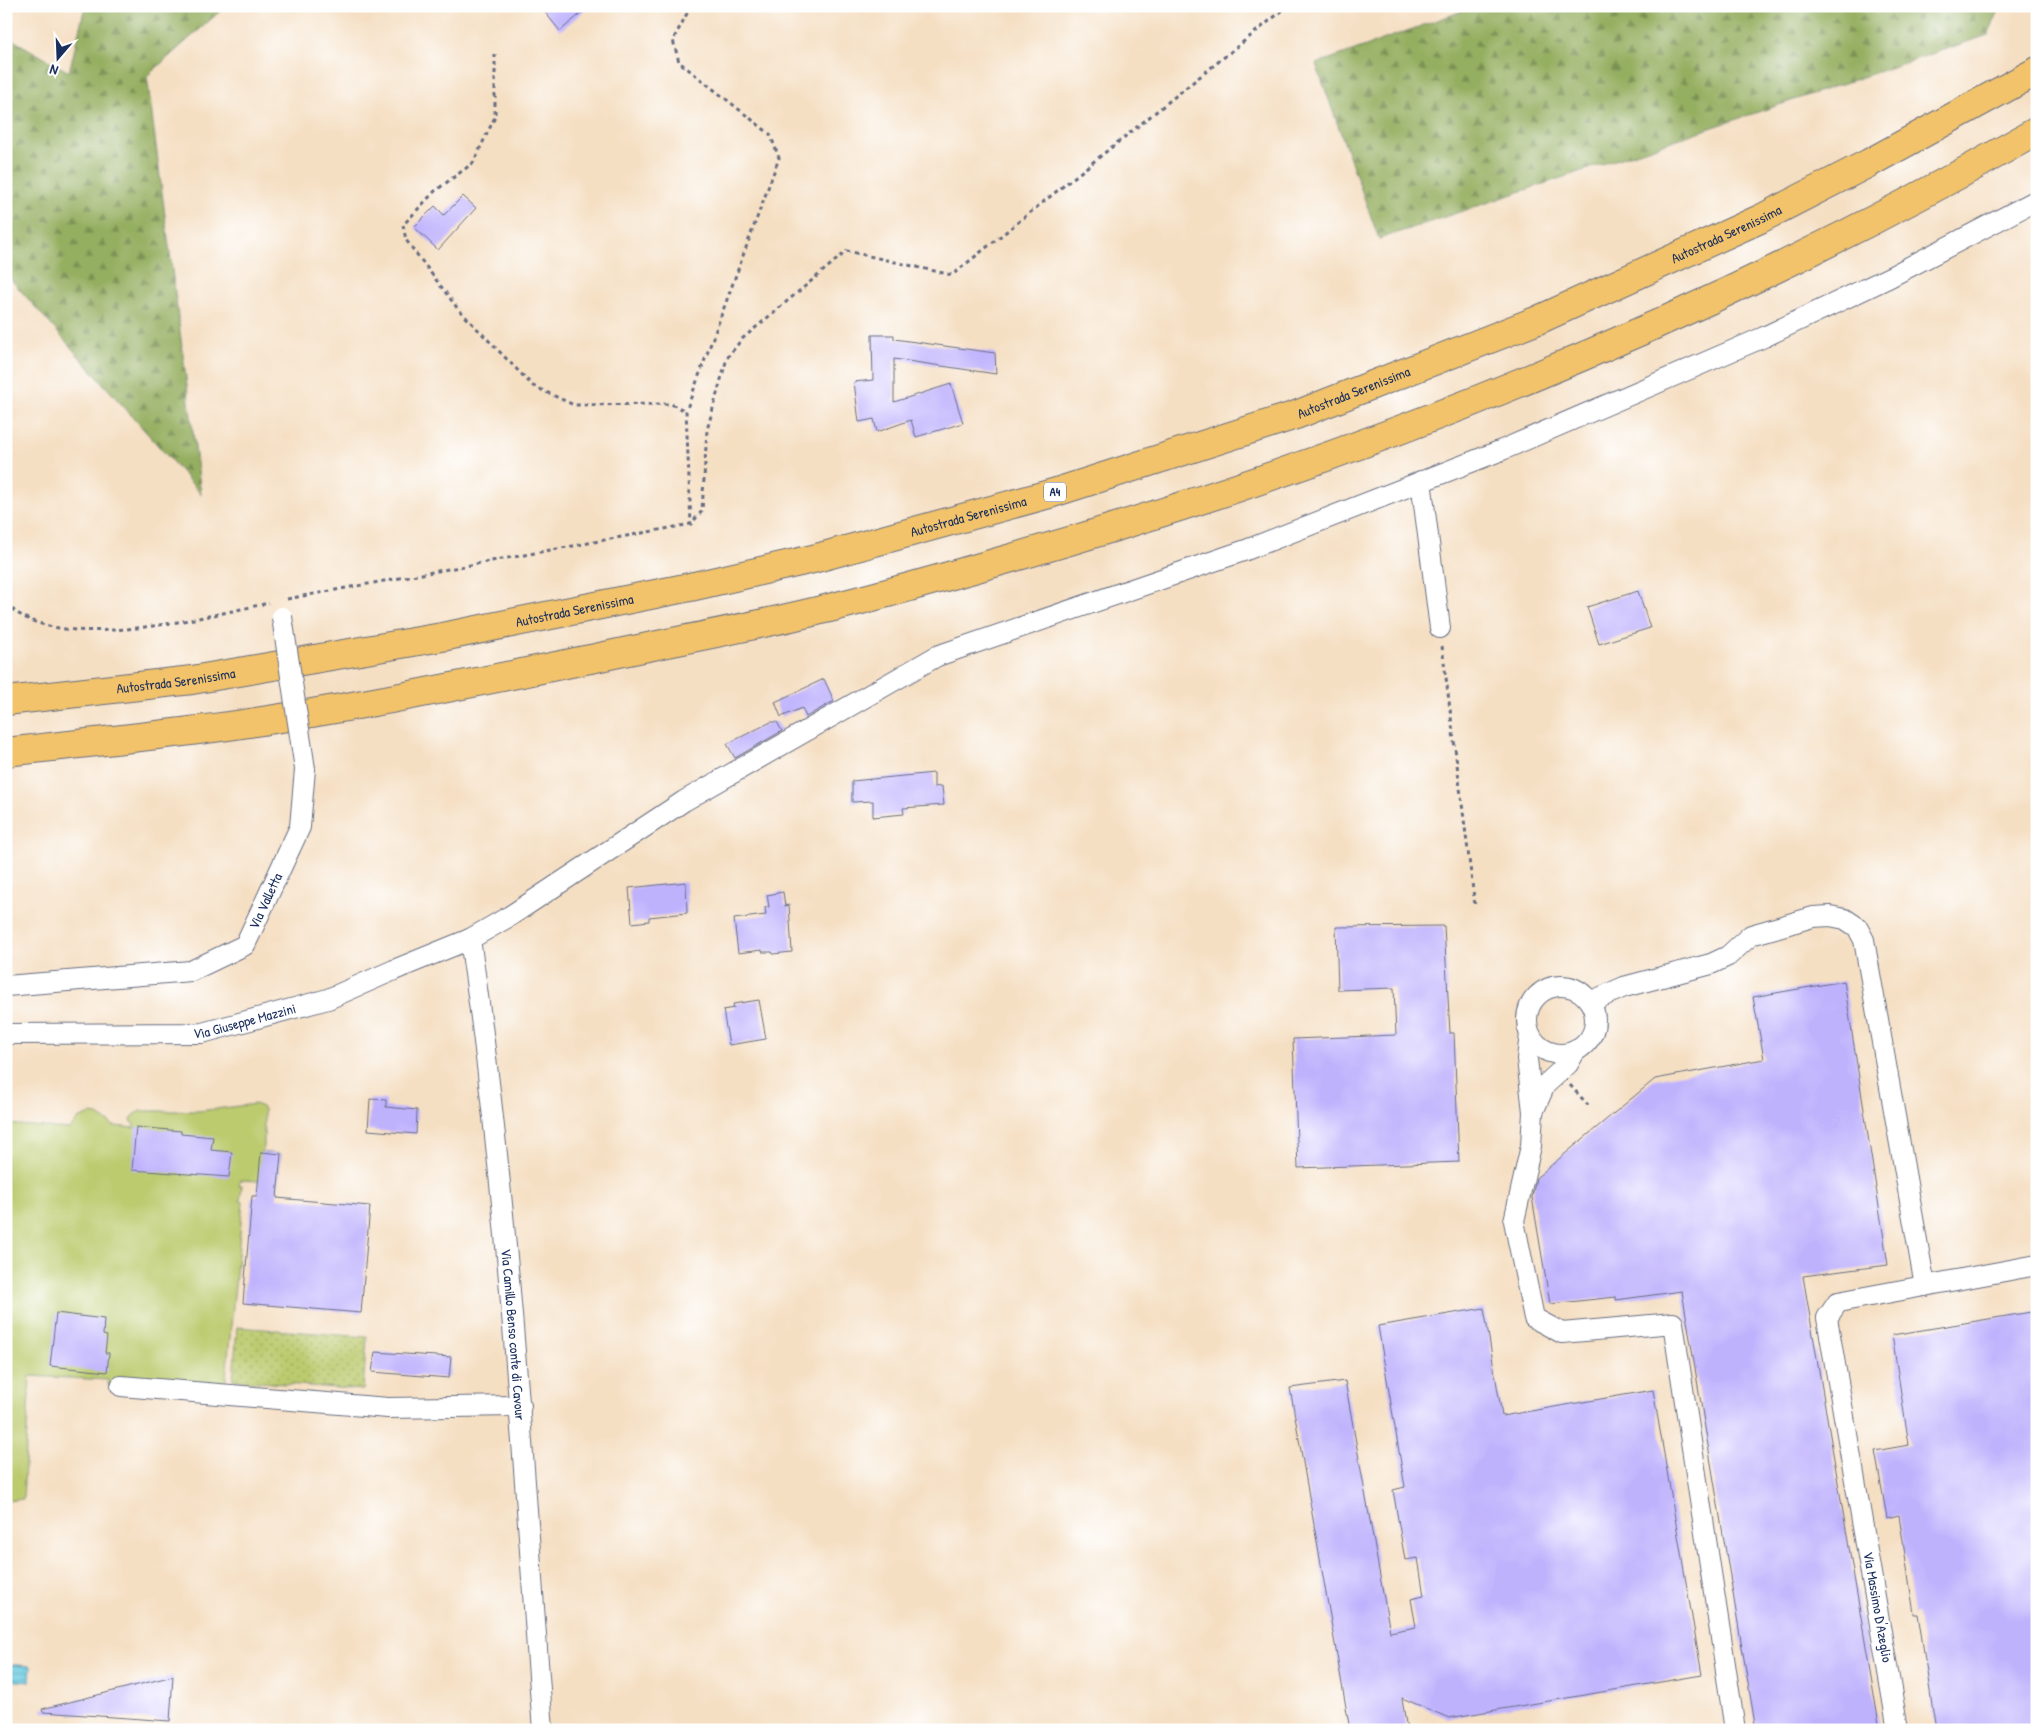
<svg xmlns="http://www.w3.org/2000/svg" width="2043" height="1736" font-family="'Patrick Hand',sans-serif">
<style>
.green{fill:url(#green-dots);stroke:#6c7d66}
.forest{fill:url(#forest-firs);stroke:#586f60}
.pitch{fill:#bccb6e;stroke:#6c7d66}
.water{fill:url(#water-rules);stroke:#3e7c9e}
.building{fill:#bfb2fd}
.lines{fill:none;stroke-linecap:round;stroke-linejoin:round}
.minor-casing{stroke:#676d81;stroke-width:22}
.highway-casing{stroke:#676d81;stroke-width:30}
.path{stroke:#676d81;stroke-width:3;stroke-dasharray:4 4;stroke-linecap:butt}
.minor{stroke:#fff;stroke-width:20}
.highway{stroke:#f2c36a;stroke-width:28}
.minor-bridge-casing{stroke:#676d81;stroke-width:22;stroke-linecap:butt}
.minor-bridge{stroke:#fff;stroke-width:20}
.labels{text-anchor:middle;stroke-width:4.5;stroke-linejoin:round;paint-order:stroke}
.shield{fill:#fff;stroke:#5f6d8e;stroke-width:1}
.shield-label{font-size:12px;font-weight:bold;fill:#1b2f5e}
.street-label{font-size:14px;fill:#1b2f5e;stroke:#fff}
</style>
<defs>
<pattern id="green-dots" width="8" height="8" patternUnits="userSpaceOnUse" patternTransform="scale(1.25)"><rect width="8" height="8" fill="#bccb6e"/><path d="M2 2h.1M6 6h.1" fill="none" stroke="#98a55e" stroke-width="1.8" stroke-linecap="round"/></pattern>
<pattern id="forest-firs" width="22" height="20" patternUnits="userSpaceOnUse" patternTransform="scale(1.25)"><rect width="22" height="20" fill="#95af61"/><path d="M5 1l3.5 6h-7zM16 11l3.5 6h-7z" fill="#798f53"/></pattern>
<pattern id="water-rules" width="6" height="5" patternUnits="userSpaceOnUse" patternTransform="scale(1.25)"><rect width="6" height="5" fill="#61c8de"/><path d="M0 2.5h6" fill="none" stroke="#4fa3b7"/></pattern>
</defs>
<rect width="100%" height="100%" fill="#fff"/>
<filter id="ink" filterUnits="userSpaceOnUse"><feTurbulence type="fractalNoise" baseFrequency=".02" numOctaves="2"/><feDisplacementMap in="SourceGraphic" scale="10" xChannelSelector="R" yChannelSelector="G"/><feConvolveMatrix kernelMatrix="1 2 1 2 8 2 1 2 1" color-interpolation-filters="sRGB"/></filter>
<filter id="wash" filterUnits="userSpaceOnUse"><feTurbulence type="fractalNoise" baseFrequency=".0096" numOctaves="4" result="noise"/><feDisplacementMap in="SourceGraphic" scale="20" xChannelSelector="R" yChannelSelector="G"/><feGaussianBlur stdDeviation="1.12" result="paint"/><feColorMatrix in="noise" values="0 0 0 0 0 0 0 0 0 0 0 0 0 0 0 0 0 1.4 0 .05"/><feComposite in="paint" operator="in"/></filter>
<g filter="url(#wash)">
<rect width="100%" height="100%" fill="#f5dfc3"/>
<!-- green -->
<polygon class="green" points="237,1327 367,1337 363,1390 233,1380"/>
<!-- forest -->
<g class="forest">
<polygon points="85,6 226,6 147,76 201,494 6,274 6,36 69,72"/>
<polygon points="1476,6 2001,6 1988,35 1379,239 1316,64"/>
</g>
<!-- pitch -->
<polygon class="pitch" points="255,1104 262,1107 264,1110 264,1147 261,1152 281,1154 278,1182 240,1180 239,1185 242,1185 240,1201 243,1202 225,1388 108,1385 108,1380 30,1376 23,1499 6,1501 6,1124 70,1129 78,1119 91,1114 98,1115 114,1126 135,1128 131,1120 133,1116 140,1111 199,1111"/>
<!-- water -->
<polygon class="water" points="6,1664 31,1666 30,1682 6,1680"/>
<g id="blocks">
<!-- building -->
<g class="building">
<polygon points="540,6 590,6 560,31"/>
<polygon points="463,196 476,208 438,250 414,227 435,206 444,215"/>
<polygon points="872,335 894,335 894,339 995,353 996,374 894,359 894,402 951,384 963,423 916,437 911,420 877,432 874,419 859,422 854,382 873,380"/>
<polygon points="1638,591 1650,628 1599,644 1587,607"/>
<polygon points="824,679 834,701 806,717 802,708 781,717 775,702"/>
<polygon points="771,722 777,722 782,731 735,758 727,744"/>
<polygon points="934,773 934,787 942,786 944,805 903,808 904,814 873,817 873,801 852,802 852,781"/>
<polygon points="686,882 687,913 649,917 649,921 632,923 629,888"/>
<polygon points="783,892 785,906 789,905 792,952 773,954 772,952 762,952 762,950 738,953 734,919 766,915 765,907 769,907 767,895"/>
<polygon points="1444,926 1450,1033 1454,1033 1459,1162 1298,1168 1293,1039 1396,1035 1394,988 1338,990 1336,927"/>
<polygon points="1844,981 1888,1265 1803,1276 1880,1730 1756,1730 1682,1291 1616,1300 1616,1297 1550,1304 1532,1197 1536,1178 1655,1079 1764,1059 1753,997"/>
<polygon points="759,1000 766,1039 729,1045 723,1010 734,1008 733,1004"/>
<polygon points="370,1099 386,1100 386,1107 417,1110 416,1134 368,1130"/>
<polygon points="136,1127 181,1131 181,1134 213,1137 211,1150 232,1152 229,1177 132,1170"/>
<polygon points="261,1152 281,1154 277,1198 370,1206 361,1313 243,1303 252,1196 257,1196"/>
<polygon points="1484,1308 1502,1416 1653,1390 1702,1675 1449,1718 1402,1698 1407,1730 1350,1730 1290,1388 1345,1381 1390,1632 1416,1627 1411,1599 1424,1596 1418,1558 1405,1560 1393,1490 1405,1487 1378,1326"/>
<polygon points="2037,1311 2037,1730 1936,1730 1918,1614 1914,1614 1899,1515 1887,1518 1875,1451 1909,1445 1892,1335"/>
<polygon points="56,1313 104,1319 103,1335 107,1336 105,1353 109,1353 107,1372 50,1366"/>
<polygon points="375,1352 451,1357 449,1378 372,1372"/>
<polygon points="173,1676 170,1721 43,1712 42,1709"/>
</g>
</g>
</g>
<g filter="url(#ink)">
<use href="#blocks" fill-opacity="0" stroke="#676d81" stroke-width="1"/>
<g class="lines">
<!-- minor casing -->
<g class="minor-casing">
<g id="minor">
<polyline points="1421,481 1440,628"/>
<path id="s1" d="M470,939C509,1201 523,1466 543,1730"/>
<circle cx="1561" cy="1020" r="34"/>
<path id="s2" d="M6,986L191,971L245,945L300,827L305,769"/>
<polyline points="1590,1002 1624,987 1711,964 1728,956 1751,935 1813,917 1830,916 1845,919 1857,927 1864,940 1925,1286"/>
<path id="s3" d="M6,1034L202,1033L328,999L394,970L470,939L510,916L684,801L937,656L1246,550L1502,450L1764,337L1890,277L2037,200"/>
<polyline points="1530,1034 1527,1059 1533,1112 1531,1146 1514,1221 1534,1318 1562,1333 1673,1323 1735,1730"/>
<polyline points="1533,1112 1545,1085 1568,1064 1576,1050"/>
<polyline points="121,1386 388,1408 521,1406"/>
<polyline points="1898,1730 1827,1318 1838,1302 2037,1265"/>
</g>
</g>
<!-- highway casing -->
<g class="highway-casing">
<g id="highway">
<path id="s4" d="M6,701L192,680L442,637L690,587L813,559L1053,493L1296,415L1538,320L1760,219L1869,163L2037,71"/>
<path d="M6,752C70,745 135,738 198,730C333,713 467,684 600,657C674,641 748,628 821,610C884,595 946,577 1008,559C1366,457 1714,316 2037,131"/>
</g>
</g>
<!-- path -->
<g class="path">
<polyline points="691,6 673,40 679,62 770,134 779,158 686,411 691,524"/>
<polyline points="495,54 495,117 473,163 435,191 403,225 406,240 458,309 533,386 574,405 671,404 686,411"/>
<polyline points="287,599 691,524 702,511 707,430 727,358 742,339 847,251 952,275 1288,6"/>
<path d="M6,603C55,658 205,616 269,603"/>
<polyline points="1442,646 1475,906"/>
<polyline points="1570,1085 1588,1105"/>
</g>
<!-- minor -->
<use href="#minor" class="minor"/>
<!-- highway -->
<use href="#highway" class="highway"/>
<!-- minor-bridge casing -->
<g class="minor-bridge-casing">
<polyline id="minor-bridge" points="282,617 305,769"/>
</g>
<!-- minor-bridge -->
<use href="#minor-bridge" class="minor-bridge"/>
</g>
</g>
<g class="labels">
<!-- shield labels -->
<rect class="shield" x="1044" y="482.5" width="22" height="19" rx="4"/>
<g class="shield-label">
<text x="1055" y="496">A4</text>
</g>
<!-- street labels -->
<g class="street-label">
<text dy="5" stroke="none"><textPath href="#s4" startOffset="1791">Autostrada Serenissima</textPath></text>
<text dy="5" stroke="none"><textPath href="#s4" startOffset="1386">Autostrada Serenissima</textPath></text>
<text dy="5" stroke="none"><textPath href="#s4" startOffset="981">Autostrada Serenissima</textPath></text>
<text dy="5" stroke="none"><textPath href="#s4" startOffset="576">Autostrada Serenissima</textPath></text>
<text dy="5" stroke="none"><textPath href="#s4" startOffset="171">Autostrada Serenissima</textPath></text>
<text dy="5" stroke="none"><textPath href="#s2" startOffset="294">Via Valletta</textPath></text>
<text dy="5" stroke="none"><textPath href="#s3" startOffset="240">Via Giuseppe Mazzini</textPath></text>
<text dy="5" stroke="none"><textPath href="#s1" startOffset="398">Via Camillo Benso conte di Cavour</textPath></text>
<text transform="translate(1878 1607) rotate(80)" y="5">Via Massimo D'Azeglio</text>
</g>
</g>
<!-- margin -->
<rect width="2043" height="1736" fill="none" stroke="#fff" stroke-width="25"/>
<!-- north arrow -->
<g transform="translate(58 58) rotate(199)" stroke="#ffffff" stroke-width="4" paint-order="stroke">
<path d="M0-4L9 19L0 12L-9 19Z" fill="#1b2f5e"/>
<text y="-8" font-size="14" font-weight="bold" text-anchor="middle" fill="#1b2f5e">N</text>
</g>
</svg>
